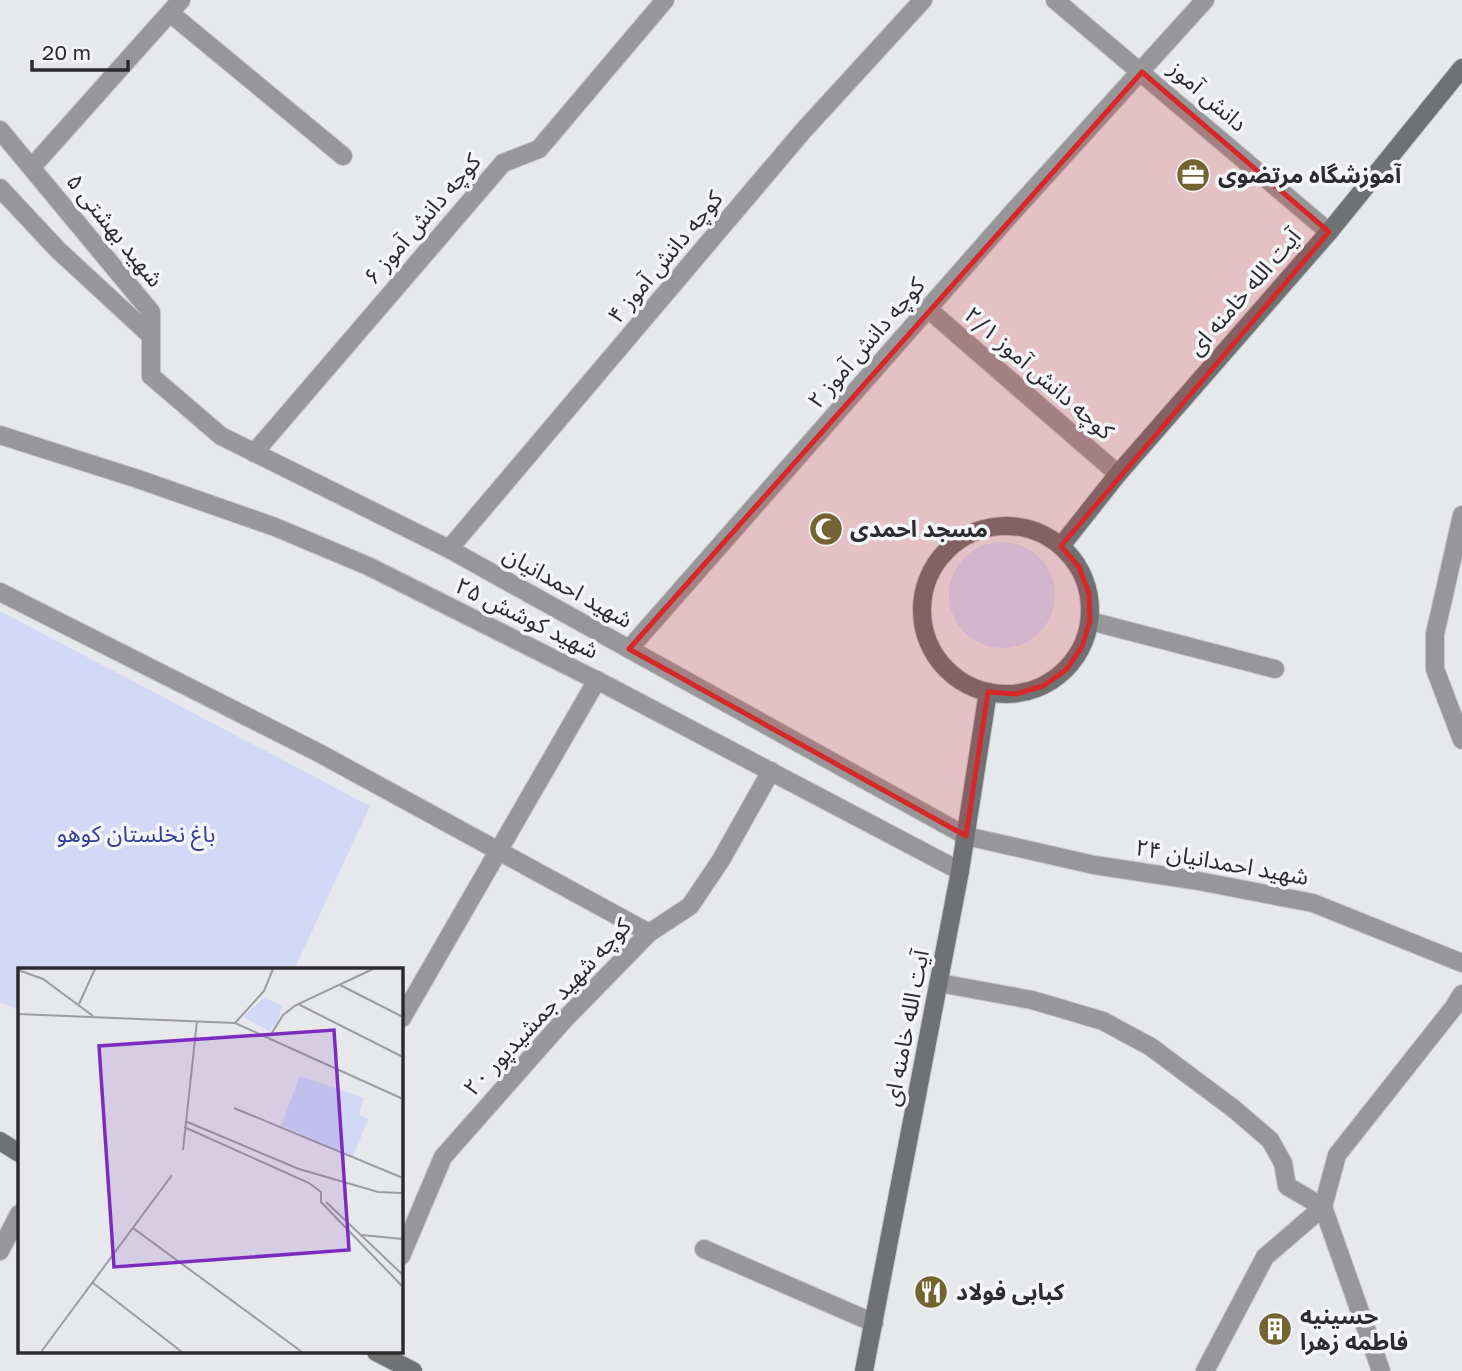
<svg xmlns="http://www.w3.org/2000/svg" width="1462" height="1371" font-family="'Golos Text','Noto Sans Arabic',sans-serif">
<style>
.green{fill:#d1d9f6}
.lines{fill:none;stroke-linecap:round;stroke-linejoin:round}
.minor-casing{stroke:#c5c6ca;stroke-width:20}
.tertiary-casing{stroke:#c5c6ca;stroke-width:20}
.secondary-casing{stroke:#c5c6ca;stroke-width:20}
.minor{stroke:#979799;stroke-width:18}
.tertiary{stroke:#979799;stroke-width:18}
.secondary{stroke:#707173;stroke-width:18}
.marked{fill:#d62828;fill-opacity:0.2;stroke:#d62828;stroke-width:5;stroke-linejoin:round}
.labels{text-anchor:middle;stroke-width:7;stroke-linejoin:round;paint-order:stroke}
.street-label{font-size:23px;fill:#2c2c2e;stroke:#f4f5f9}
.poi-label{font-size:23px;font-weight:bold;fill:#2c2c2e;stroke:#f4f5f9;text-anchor:start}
.park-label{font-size:23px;fill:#343f98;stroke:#f4f5f9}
.inset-road{fill:none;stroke:#9c9da0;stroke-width:2}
.view{fill:#7b2cbf;fill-opacity:0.15;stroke:#7b2cbf;stroke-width:3.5}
.inset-edge{fill:none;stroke:#2c2c2e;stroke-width:3.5}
</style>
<rect width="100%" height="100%" fill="#e7e8ec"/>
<!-- green -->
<g class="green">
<circle cx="1002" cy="595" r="53"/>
<polygon points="0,611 370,806 294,970 19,970 19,1010 0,1002"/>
</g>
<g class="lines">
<!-- minor casing -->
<g class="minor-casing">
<g id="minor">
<polyline points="170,13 343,156"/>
<polyline points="32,167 181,0"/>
<polyline points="928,309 1118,474"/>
<polyline points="254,453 503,163 539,149 665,0"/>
<polyline points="1462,515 1435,634 1435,669 1462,740"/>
<polyline points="449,549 803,131 923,0"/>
<polyline points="1090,621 1275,669"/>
<polyline points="629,649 1012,213 1205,0"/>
<polyline points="966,836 1094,865 1193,880 1313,903 1462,963"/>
<polyline points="939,983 1032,1000 1103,1021 1151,1047 1234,1109 1270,1140 1283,1163 1287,1186 1323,1207 1381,1371"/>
<polyline points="402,1018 597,680"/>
<polyline points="704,1249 874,1323"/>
<polyline points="0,1251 19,1214"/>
<polyline points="401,1256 443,1157 564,1020 649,933 690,906 721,860 771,771"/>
<polyline points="1205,1371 1265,1257 1323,1207 1337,1155 1454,1007 1462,994"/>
</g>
</g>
<!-- tertiary casing -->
<g class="tertiary-casing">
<g id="tertiary">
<polyline points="1055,0 1329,232"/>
<polyline points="0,130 151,312 151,376 221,436 449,549 966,836"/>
<polyline points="0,188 58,250 151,336"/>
<polyline points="0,435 138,479 275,527 368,566 608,686 960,871"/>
<polyline points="0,592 319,753 649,933"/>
</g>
</g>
<!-- secondary casing -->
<g class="secondary-casing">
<g id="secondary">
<circle cx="1006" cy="610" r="84"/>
<polyline points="1061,546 1118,474 1329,232 1462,68"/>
<polyline points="0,1141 19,1153"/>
<polyline points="376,1352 413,1371"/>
<polyline points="864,1371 960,871 988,692"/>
</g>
</g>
<!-- minor -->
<use href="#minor" class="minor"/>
<!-- tertiary -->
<use href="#tertiary" class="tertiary"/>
<!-- secondary -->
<use href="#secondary" class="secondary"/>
</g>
<!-- marked area -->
<path class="marked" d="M1142,72L1329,232L1061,546L1079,567L1089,593L1090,621L1082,647L1066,670L1043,686L1016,694L988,692L966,836L629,649Z"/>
<!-- icons -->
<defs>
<g id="office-disc" transform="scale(1.75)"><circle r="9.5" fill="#746432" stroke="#f4f5f9"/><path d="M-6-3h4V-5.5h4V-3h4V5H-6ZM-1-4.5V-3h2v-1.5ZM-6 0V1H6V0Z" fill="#fff"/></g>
<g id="mosque-disc" transform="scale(1.75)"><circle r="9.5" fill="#746432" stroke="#f4f5f9"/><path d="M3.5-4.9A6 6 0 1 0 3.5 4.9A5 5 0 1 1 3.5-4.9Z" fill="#fff"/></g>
<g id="restaurant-disc" transform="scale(1.75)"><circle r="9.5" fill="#746432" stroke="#f4f5f9"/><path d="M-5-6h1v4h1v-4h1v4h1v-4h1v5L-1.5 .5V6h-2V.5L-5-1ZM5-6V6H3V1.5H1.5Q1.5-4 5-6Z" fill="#fff"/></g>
<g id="building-disc" transform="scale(1.75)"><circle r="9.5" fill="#746432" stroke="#f4f5f9"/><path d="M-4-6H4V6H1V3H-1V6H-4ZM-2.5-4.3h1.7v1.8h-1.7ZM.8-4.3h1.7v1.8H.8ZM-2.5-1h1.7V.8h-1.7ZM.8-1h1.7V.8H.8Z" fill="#fff"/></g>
</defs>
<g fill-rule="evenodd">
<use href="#office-disc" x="1193" y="175"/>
<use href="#mosque-disc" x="826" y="529"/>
<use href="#restaurant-disc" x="931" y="1292"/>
<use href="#building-disc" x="1275" y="1329"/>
</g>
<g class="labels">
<!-- street labels -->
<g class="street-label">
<text transform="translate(1208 96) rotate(41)" y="8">دانش آموز</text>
<text transform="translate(422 219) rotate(-49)" y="8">کوچه دانش آموز ۶</text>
<text transform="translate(115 230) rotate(51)" y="8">شهید بهشتی ۵</text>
<text transform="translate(665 257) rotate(-50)" y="8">کوچه دانش آموز ۴</text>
<text transform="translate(1244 292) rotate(-49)" y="8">آیت الله خامنه ای</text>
<text transform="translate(866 343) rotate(-49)" y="8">کوچه دانش آموز ۲</text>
<text transform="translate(1039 373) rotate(41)" y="8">کوچه دانش آموز ۲/۱</text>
<text transform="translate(568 587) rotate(29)" y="8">شهید احمدانیان</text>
<text transform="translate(527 618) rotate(26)" y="8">شهید کوشش ۲۵</text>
<text transform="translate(1222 862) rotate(10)" y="8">شهید احمدانیان ۲۴</text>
<text transform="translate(547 1007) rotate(-47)" y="8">کوچه شهید جمشیدپور ۲۰</text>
<text transform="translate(906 1028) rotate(-79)" y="8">آیت الله خامنه ای</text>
</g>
<!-- poi labels -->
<g class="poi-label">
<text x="1218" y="183">آموزشگاه مرتضوی</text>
<text x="850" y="537">مسجد احمدی</text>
<text x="956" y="1300">کبابی فولاد</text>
<text x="1300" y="1324">حسینیه<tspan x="1300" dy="26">فاطمه زهرا</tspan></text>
</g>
<!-- park labels -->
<g class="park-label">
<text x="136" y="842">باغ نخلستان کوهو</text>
</g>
</g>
<!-- overview -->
<g transform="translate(18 968)">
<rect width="385" height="385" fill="#e7e8ec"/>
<path d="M246,29L264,38L259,55L251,63L225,49ZM282,108L346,130L341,146L350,151L335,189L263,157Z" fill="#d1d9f6"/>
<path class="inset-road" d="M0,2L25,11L75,48M322,17L385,49M61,36L77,1M280,36L385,89M0,46L217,55L385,131M217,55L246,23L255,1M252,68L265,47L278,37L355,1M216,140L385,210M167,153L281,201L360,224L385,225M166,159L291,215L303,224V234L385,319M165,182L179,53M308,234L385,307M115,260L284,384M344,267L385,271M75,315L164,384M23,384L154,207"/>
<path class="view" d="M316,62L331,282L96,299L81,78Z"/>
<rect width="385" height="385" class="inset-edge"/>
</g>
<!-- scale -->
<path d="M32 60v10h96v-10" fill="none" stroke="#2c2c2e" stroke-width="3.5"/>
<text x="42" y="60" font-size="21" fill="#2c2c2e" stroke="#f4f5f9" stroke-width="5" paint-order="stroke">20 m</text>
</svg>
